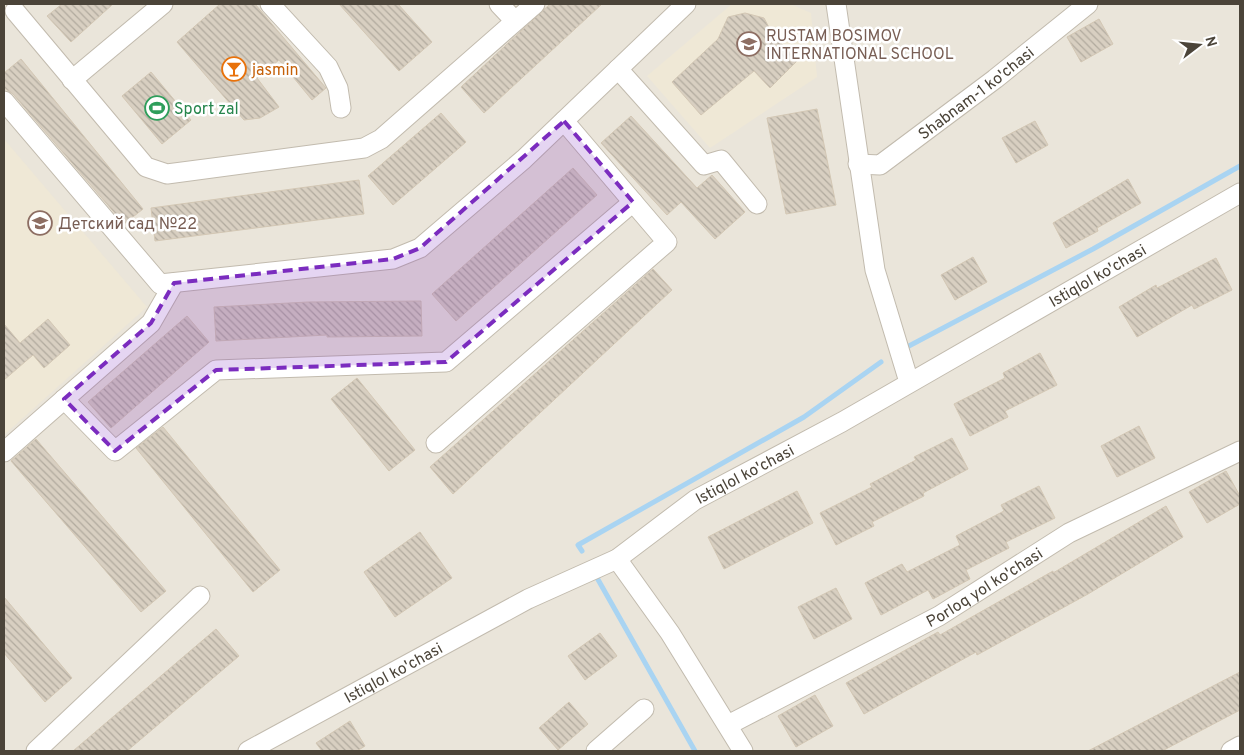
<svg xmlns="http://www.w3.org/2000/svg" width="1244" height="755" font-family="Overpass,sans-serif">
<style>
.residential{fill:#eae5da}
.education{fill:#efe8d6}
.lines{fill:none;stroke-linecap:round;stroke-linejoin:round}
.stream{stroke:#a9d4f2;stroke-width:5}
.building{fill:url(#building-back-hatch);stroke:#d3c7b4}
.minor-casing{stroke:#c2bbae;stroke-width:21}
.minor{stroke:#fff;stroke-width:19}
.marked{fill:#7b2cbf;fill-opacity:0.2;stroke:#7b2cbf;stroke-width:4;stroke-dasharray:10 6;stroke-linejoin:round}
.labels{text-anchor:middle;stroke-width:5;stroke-linejoin:round;paint-order:stroke}
.education-label{font-size:16px;fill:#785e54;stroke:#fff;text-anchor:start}
.food-label{font-size:16px;fill:#c56008;stroke:#fff;text-anchor:start}
.street-label{font-size:16px;fill:#4b4439;stroke:#fff}
.leisure-label{font-size:16px;fill:#27864d;stroke:#fff;text-anchor:start}
</style>
<defs>
<pattern id="building-back-hatch" width="6" height="6" patternUnits="userSpaceOnUse" patternTransform="scale(1.25)"><rect width="6" height="6" fill="#d8cfc1"/><path d="M-1 5l2 2M0 0l6 6M5-1l2 2" fill="none" stroke="#b1aa9e"/></pattern>
</defs>
<rect width="100%" height="100%" fill="#f6f3ec"/>
<!-- residential -->
<rect class="residential" x="4" y="4" width="1236" height="747"/>
<!-- education -->
<g class="education">
<polygon points="732,4 790,4 811,13 817,77 710,148 647,76"/>
<polygon points="4,139 147,307 4,435"/>
</g>
<g class="lines">
<!-- stream -->
<g class="stream">
<polyline points="907,347 1093,249 1240,166"/>
<polyline points="582,551 578,545 804,417 881,362"/>
<polyline points="596,576 695,751"/>
</g>
</g>
<!-- building -->
<g class="building">
<polygon points="62,4 113,4 71,42 47,16"/>
<polygon points="220,4 255,4 326,88 312,100 279,60 257,78 279,107 260,118 244,120 177,42"/>
<polygon points="339,4 398,4 432,42 399,71"/>
<polygon points="550,4 602,4 484,113 461,87"/>
<polygon points="745,13 764,18 772,33 797,61 770,88 754,71 701,115 672,82 718,39 728,17"/>
<polygon points="1099,19 1113,44 1081,62 1067,37"/>
<polygon points="21,59 143,209 124,224 13,94 4,88 4,73"/>
<polygon points="151,72 191,120 162,144 122,96"/>
<polygon points="817,109 836,205 786,214 767,118"/>
<polygon points="441,113 466,142 393,205 368,176"/>
<polygon points="631,116 697,188 712,175 745,212 715,239 681,202 667,215 601,143"/>
<polygon points="1035,121 1048,145 1016,163 1002,138"/>
<polygon points="573,168 597,195 456,321 432,294"/>
<polygon points="1128,179 1141,203 1097,228 1098,231 1066,248 1053,223"/>
<polygon points="359,180 364,214 155,241 151,208"/>
<polygon points="973,257 987,282 955,300 941,275"/>
<polygon points="1216,258 1232,290 1194,309 1192,305 1137,337 1119,307 1156,285 1157,288"/>
<polygon points="653,269 672,290 453,494 430,467"/>
<polygon points="421,301 422,336 327,337 327,335 216,341 214,307 308,302"/>
<polygon points="187,316 209,342 111,428 88,402"/>
<polygon points="48,319 70,345 44,368 33,355 4,380 4,324 20,343"/>
<polygon points="1040,353 1057,385 1005,411 1008,417 970,436 954,404 1005,378 1003,373"/>
<polygon points="357,378 415,450 389,471 331,399"/>
<polygon points="1139,426 1155,458 1117,477 1101,446"/>
<polygon points="163,427 280,570 253,592 136,448"/>
<polygon points="952,438 968,469 923,493 924,496 872,522 874,526 836,545 820,513 872,487 870,484 916,460 914,457"/>
<polygon points="36,439 166,591 141,612 11,461"/>
<polygon points="1226,471 1240,496 1240,504 1207,523 1189,492"/>
<polygon points="1039,486 1055,518 1006,542 1009,548 966,570 970,579 933,599 928,590 881,615 865,583 902,564 907,572 960,545 956,536 1004,511 1001,505"/>
<polygon points="797,491 813,523 724,569 708,537"/>
<polygon points="1166,506 1183,537 1088,594 977,655 976,652 864,714 846,683 938,632 940,635 1053,571 1053,573"/>
<polygon points="420,532 452,578 395,617 364,572"/>
<polygon points="836,588 852,619 814,639 798,607"/>
<polygon points="4,597 72,678 45,702 4,653"/>
<polygon points="216,629 239,656 127,751 73,751"/>
<polygon points="600,633 617,656 585,680 568,656"/>
<polygon points="1240,672 1240,710 1162,751 1088,751"/>
<polygon points="815,695 833,726 796,747 778,716"/>
<polygon points="569,702 588,724 558,750 539,728"/>
<polygon points="350,721 365,746 357,751 322,751 316,743"/>
</g>
<g class="lines">
<!-- minor casing -->
<g class="minor-casing">
<g id="minor">
<polyline points="270,4 328,67 338,88 341,108"/>
<polyline points="499,4 515,21"/>
<polyline points="836,4 875,270 909,382"/>
<polyline points="15,11 146,167 167,174 364,148 381,139 535,4"/>
<polyline points="618,69 704,165 721,160 757,204"/>
<polyline points="72,80 163,4"/>
<polyline points="4,101 160,284 393,259 420,248 524,159 686,4"/>
<path id="s1" d="M858,164L880,165L995,79L1088,4"/>
<polyline points="64,399 115,451 216,370 446,362 633,202"/>
<polyline points="436,443 667,242 564,121"/>
<polyline points="4,452 151,323 174,283"/>
<polyline points="617,559 670,633 743,751"/>
<path id="s2" d="M728,725L939,616L1069,533L1240,451"/>
<polyline points="36,751 200,596"/>
<path id="s3" d="M248,751L528,599L617,559L695,500L842,422L1240,193"/>
<polyline points="596,751 644,709"/>
<polyline points="1231,751 1240,746"/>
</g>
</g>
<!-- minor -->
<use href="#minor" class="minor"/>
</g>
<!-- marked area -->
<path class="marked" d="M564,121L633,202L446,362L216,370L115,451L64,399L151,323L174,283L393,259L420,248Z"/>
<!-- icons -->
<defs>
<g id="school-ring" transform="scale(1.25)"><circle r="9.5" fill="#fff" stroke="#8d6e63" stroke-width="1.5"/><path d="M0-5L7-2L0 1L-7-2ZM-4 1L0 2.5L4 1V4Q0 6-4 4Z" fill="#8d6e63"/></g>
<g id="bar-ring" transform="scale(1.25)"><circle r="9.5" fill="#fff" stroke="#e8710a" stroke-width="1.5"/><path d="M-6-5H6L.8 .8V4.5H3.5V6h-7V4.5H-.8V.8Z" fill="#e8710a"/></g>
<g id="stadium-ring" transform="scale(1.25)"><circle r="9.5" fill="#fff" stroke="#2e9e5b" stroke-width="1.5"/><path d="M0-5a6.5 5 0 1 0 0 10a6.5 5 0 1 0 0-10ZM-3.5-1.8h7v3.6h-7Z" fill="#2e9e5b"/></g>
</defs>
<g fill-rule="evenodd">
<use href="#school-ring" x="749" y="44"/>
<use href="#bar-ring" x="234" y="69"/>
<use href="#stadium-ring" x="157" y="108"/>
<use href="#school-ring" x="40" y="223"/>
</g>
<g class="labels">
<!-- education labels -->
<g class="education-label">
<text x="766" y="41">RUSTAM BOSIMOV<tspan x="766" dy="18">INTERNATIONAL SCHOOL</tspan></text>
<text x="58" y="229">Детский сад №22</text>
</g>
<!-- food labels -->
<g class="food-label">
<text x="252" y="75">jasmin</text>
</g>
<!-- street labels -->
<g class="street-label">
<text dy="6" stroke="none"><textPath href="#s1" startOffset="142">Shabnam-1 ko'chasi</textPath></text>
<text dy="6" stroke="none"><textPath href="#s3" startOffset="975">Istiqlol ko'chasi</textPath></text>
<text dy="6" stroke="none"><textPath href="#s3" startOffset="570">Istiqlol ko'chasi</textPath></text>
<text dy="6" stroke="none"><textPath href="#s2" startOffset="291">Porloq yol ko'chasi</textPath></text>
<text dy="6" stroke="none"><textPath href="#s3" startOffset="165">Istiqlol ko'chasi</textPath></text>
</g>
<!-- leisure labels -->
<g class="leisure-label">
<text x="174" y="114">Sport zal</text>
</g>
</g>
<!-- border -->
<rect width="1244" height="755" fill="none" stroke="#4b4439" stroke-width="10"/>
<!-- north arrow -->
<g transform="translate(1199 45) rotate(74)" stroke="#ffffff" stroke-width="4" paint-order="stroke">
<path d="M0-4L9 19L0 12L-9 19Z" fill="#4b4439"/>
<text y="-8" font-size="14" font-weight="bold" text-anchor="middle" fill="#4b4439">N</text>
</g>
</svg>
